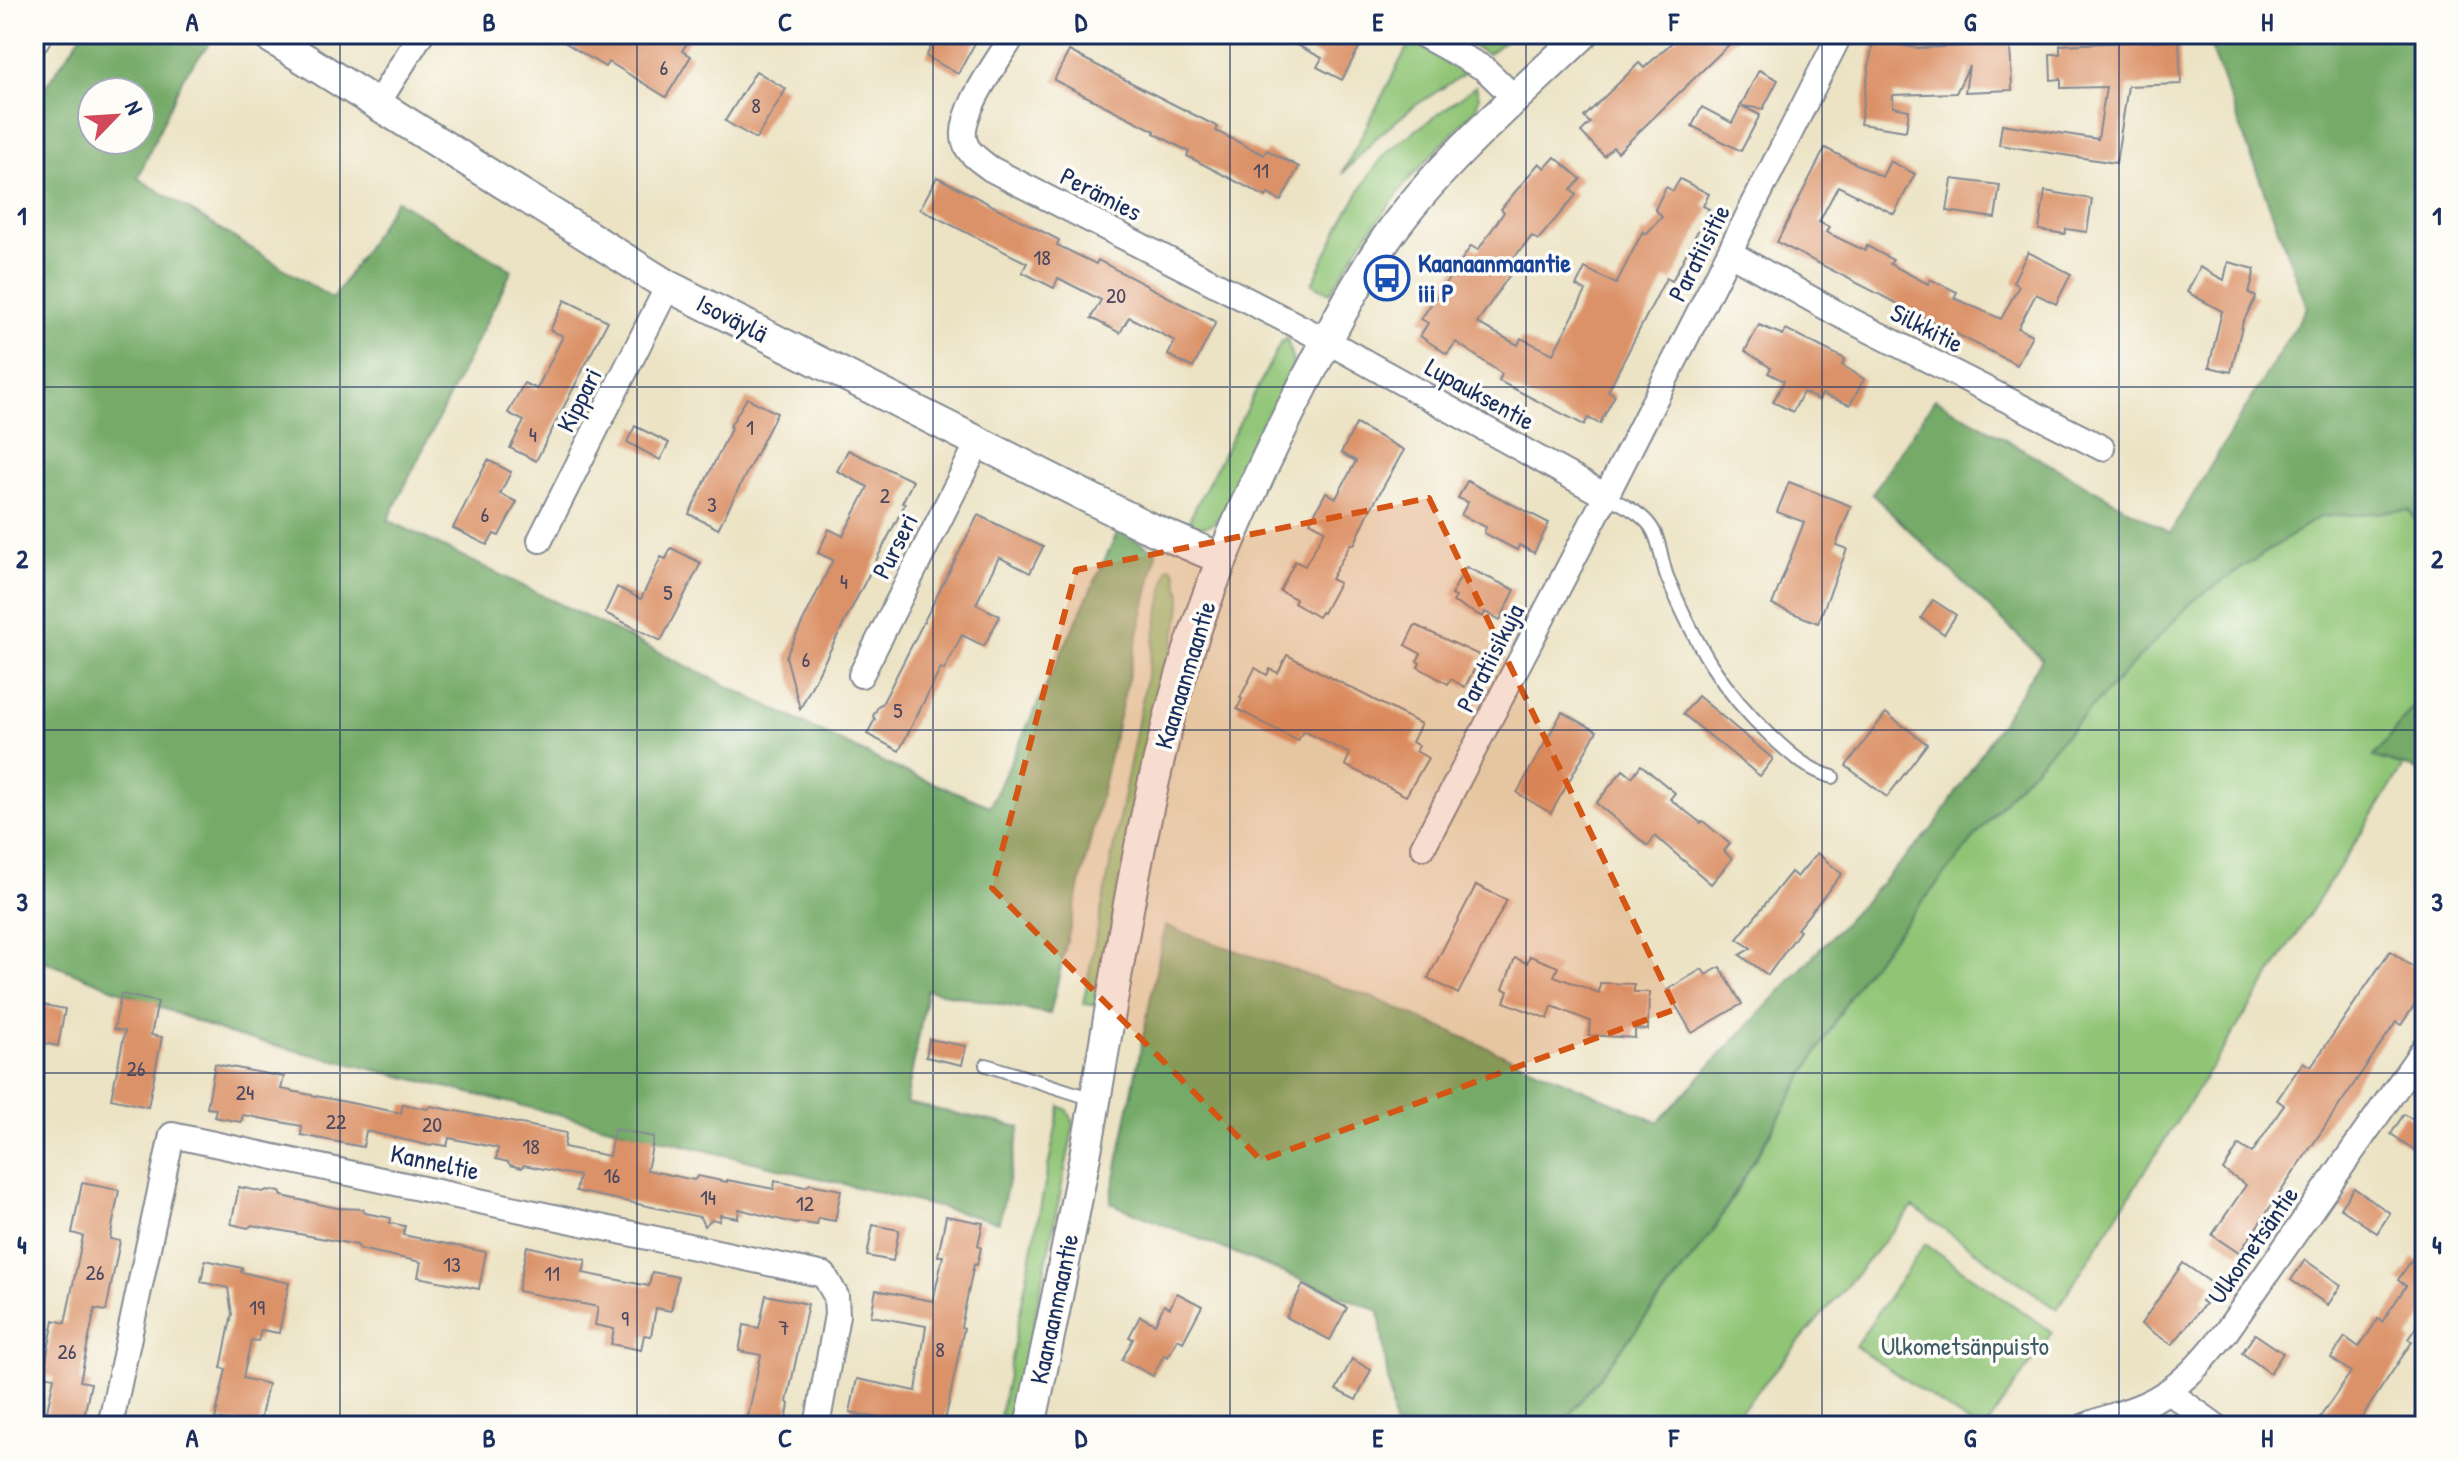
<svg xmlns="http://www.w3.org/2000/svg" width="2459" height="1460" font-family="'Patrick Hand',sans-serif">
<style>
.green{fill:#90c576;stroke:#567a6a;stroke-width:2}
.forest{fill:#74aa67;stroke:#486c62;stroke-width:2;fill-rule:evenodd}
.building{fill:#db9268}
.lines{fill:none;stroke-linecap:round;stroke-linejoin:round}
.service-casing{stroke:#848991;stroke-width:16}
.minor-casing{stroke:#848991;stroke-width:28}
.tertiary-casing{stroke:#848991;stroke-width:34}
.service{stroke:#fff;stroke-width:12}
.minor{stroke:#fff;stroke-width:24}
.tertiary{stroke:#fff;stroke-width:30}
.marked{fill:#d45514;fill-opacity:0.2;stroke:#d45514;stroke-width:6;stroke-dasharray:16 10;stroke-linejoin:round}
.grid{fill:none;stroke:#1b2f5e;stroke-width:2;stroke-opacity:0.55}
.labels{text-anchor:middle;stroke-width:7;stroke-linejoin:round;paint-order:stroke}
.number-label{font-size:22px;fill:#4b4860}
.street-label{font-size:26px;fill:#1b2f5e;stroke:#fdfcf7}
.transit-label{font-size:26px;font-weight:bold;fill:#164399;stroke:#fdfcf7;text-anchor:start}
.park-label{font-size:26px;fill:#3e5c65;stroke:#fdfcf7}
.neatline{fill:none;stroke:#1b2f5e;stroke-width:3}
.grid-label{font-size:26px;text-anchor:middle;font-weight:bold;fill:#1b2f5e}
</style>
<rect width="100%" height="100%" fill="#fdfcf7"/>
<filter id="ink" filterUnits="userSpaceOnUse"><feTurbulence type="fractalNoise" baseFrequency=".0125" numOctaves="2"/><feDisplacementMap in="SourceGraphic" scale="16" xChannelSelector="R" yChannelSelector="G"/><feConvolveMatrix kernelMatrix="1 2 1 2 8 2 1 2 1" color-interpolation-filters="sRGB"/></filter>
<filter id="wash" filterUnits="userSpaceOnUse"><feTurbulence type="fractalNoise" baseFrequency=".006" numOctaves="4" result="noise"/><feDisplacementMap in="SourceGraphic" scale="32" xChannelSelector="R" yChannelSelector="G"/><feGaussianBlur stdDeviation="1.8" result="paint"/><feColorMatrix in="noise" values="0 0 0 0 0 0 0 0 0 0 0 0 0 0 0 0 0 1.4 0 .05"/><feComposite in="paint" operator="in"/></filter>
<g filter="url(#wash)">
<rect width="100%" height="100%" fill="#ece3c4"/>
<!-- green -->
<g class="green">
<polygon points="1448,34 1514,34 1488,54"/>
<polygon points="1411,40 1467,72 1413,107 1376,138 1342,174"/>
<polygon points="1476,86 1479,97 1476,109 1410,178 1363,240 1330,293 1312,284 1341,223 1370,174 1388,151"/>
<path d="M1287,338L1293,363L1291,379C1277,407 1235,509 1213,523C1206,528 1198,527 1190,525L1188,522L1281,342Z"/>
<polygon points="2409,510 2425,533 2425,691 2374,757 2404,766 2057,1309 1913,1207 1728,1426 1561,1426 1713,1232 1860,979 2014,788 2194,600 2319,517"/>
<polygon points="1172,567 1176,573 1181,595 1180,613 1159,704 1100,1006 1083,1004 1168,568"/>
<polygon points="1060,1106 1067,1110 1074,1125 1013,1426 998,1426"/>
<polygon points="1925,1244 2052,1332 1987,1426 1973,1426 1855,1346"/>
</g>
<!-- forest -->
<g class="forest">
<path d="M82,34H217L183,77L138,178L333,299L396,200L512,270L388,520L891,766L990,806L1119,529L1157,553L1050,1014L927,990L906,1103L1020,1127L999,1222L228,1034L34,957V103ZM92,92H140V140H92Z"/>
<polygon points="2206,34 2425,34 2425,533 2409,510 2319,517 2194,600 2015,788 1860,979 1712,1232 1561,1426 1394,1426 1379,1311 1110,1203 1165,926 1371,997 1658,1122 1934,827 2042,659 1872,494 1935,399 2170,533 2307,307"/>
<polygon points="2425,691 2425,772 2374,757"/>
</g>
<g id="blocks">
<!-- building -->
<g class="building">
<polygon points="551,34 693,34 682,51 691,56 666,97 609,62 605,67"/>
<polygon points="938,34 980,34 958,74 926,56"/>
<polygon points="1276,34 1352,34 1363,40 1342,80 1317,67 1322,58"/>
<polygon points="1681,34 1740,34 1618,152 1613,147 1604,156 1581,132 1590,123 1584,117 1639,63 1644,68"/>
<polygon points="2179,40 2181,84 2128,86 2116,163 1999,145 2002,124 2098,139 2106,87 2061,88 2061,79 2051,80 2050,54 2060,54 2060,45"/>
<polygon points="1873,41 1918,48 2010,44 2012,90 1965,92 1969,66 1956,93 1893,95 1893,107 1909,110 1906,131 1860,124"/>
<polygon points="1069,51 1218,127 1216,131 1264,155 1267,150 1299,167 1281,201 1268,194 1266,197 1187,156 1189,152 1154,133 1155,131 1054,80"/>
<polygon points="1759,70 1778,80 1763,109 1742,106 1760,115 1741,151 1692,126 1702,107 1732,123"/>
<polygon points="756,71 786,89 756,139 725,121"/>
<polygon points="1825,148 1882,177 1890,161 1915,174 1894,214 1838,186 1819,222 1829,227 1826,232 1865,251 1867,246 1893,260 1890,264 1928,284 1930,279 1957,292 1954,298 2001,319 2019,286 2013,282 2028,252 2071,274 2056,304 2036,294 2018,328 2032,335 2017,365 1777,242"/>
<polygon points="1555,157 1581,179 1571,190 1576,195 1538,240 1532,236 1505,268 1511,273 1477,323 1518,345 1521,338 1553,354 1586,291 1576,286 1585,268 1616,284 1643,231 1646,234 1662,217 1655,209 1666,187 1673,191 1680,179 1709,194 1703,206 1709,209 1686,254 1672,281 1666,278 1608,391 1615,395 1600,424 1588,418 1584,425 1499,381 1502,374 1456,342 1447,354 1420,336 1428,323 1421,319 1471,246 1478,250 1504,212 1501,209 1539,163 1545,168"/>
<polygon points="937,177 1059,240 1057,245 1096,264 1098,260 1216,322 1193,368 1168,355 1175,341 1129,317 1120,333 1091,318 1101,300 1058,278 1054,288 1022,272 1027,263 920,209"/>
<polygon points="1952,179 2000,185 1995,218 1947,211"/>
<polygon points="2045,191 2092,199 2087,232 2066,229 2065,234 2039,230"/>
<polygon points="2228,262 2255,269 2249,293 2256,297 2243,322 2231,372 2209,367 2222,311 2187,292 2200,267 2224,280"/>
<polygon points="565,300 608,321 536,461 510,448 524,421 508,413 524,383 537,389 563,336 550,330"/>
<polygon points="1759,325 1783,335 1786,329 1845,359 1842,365 1864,379 1850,405 1822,394 1819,400 1803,392 1793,412 1773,402 1784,381 1768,373 1771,368 1745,351"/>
<polygon points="747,398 777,413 718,529 689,514 725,441 732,427 730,426"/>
<polygon points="1356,424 1404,450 1368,514 1354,545 1351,543 1331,579 1339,583 1323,613 1321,612 1318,617 1294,603 1296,599 1280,591 1295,561 1305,566 1325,530 1310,522 1326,492 1336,498 1356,461 1341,453"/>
<polygon points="635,426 669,443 660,460 627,442"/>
<polygon points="848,450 913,481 902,503 905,504 800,709 786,656 833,560 818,553 829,529 843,536 868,487 837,471"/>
<polygon points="488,460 511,472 500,494 517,502 499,536 494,534 487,545 453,528"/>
<polygon points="1467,481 1549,523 1534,553 1519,545 1517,550 1484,533 1486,527 1461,515 1468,502 1458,498"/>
<polygon points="1789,482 1851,506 1836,545 1847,549 1818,623 1772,605 1804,522 1777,512"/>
<polygon points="978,515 1043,547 1030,573 999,557 976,604 1000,616 984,646 962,635 944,670 941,668 899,751 867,734 875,719 873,716 879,705 882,704"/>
<polygon points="671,548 701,563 661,641 605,613 617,587 641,599 661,557 666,559"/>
<polygon points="1466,567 1515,590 1500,620 1485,612 1483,617 1453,602 1456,597 1451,595"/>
<polygon points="1933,600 1956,615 1944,634 1921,618"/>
<polygon points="1415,625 1481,656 1465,687 1451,679 1448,684 1418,667 1420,663 1417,661 1421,654 1405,645"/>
<polygon points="1287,655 1421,724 1412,742 1419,746 1416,751 1428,758 1406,796 1345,765 1350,754 1314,736 1303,731 1298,741 1237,709 1242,699 1240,698 1255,668 1267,675 1270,669 1278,673"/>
<polygon points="1698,696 1773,759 1760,776 1683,714"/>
<polygon points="1562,712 1597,731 1551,813 1517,793"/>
<polygon points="1886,713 1927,744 1887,797 1846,766"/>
<polygon points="1641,765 1675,793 1670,799 1701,823 1703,821 1730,844 1724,851 1732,859 1711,884 1655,836 1648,846 1596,803 1623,770 1632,777"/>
<polygon points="1817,853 1842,874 1797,929 1800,931 1768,975 1740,955 1751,948 1737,939 1791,872 1797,877"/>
<polygon points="1476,885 1507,900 1458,994 1428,978"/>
<polygon points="2390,951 2425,975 2425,990 2401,1025 2396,1022 2239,1253 2212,1235 2246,1185 2223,1170 2239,1145 2252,1153 2284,1105 2277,1100 2303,1062 2311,1067"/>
<polygon points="1530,956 1558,967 1554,976 1599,993 1600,983 1634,984 1634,992 1649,992 1648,1030 1635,1029 1635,1038 1589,1035 1590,1021 1552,1006 1548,1019 1504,1002 1508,991 1503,989 1515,958 1527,963"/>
<polygon points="1720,967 1742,1004 1692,1033 1667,990 1702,969 1706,975"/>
<polygon points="121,994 158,1002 151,1035 162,1037 148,1107 111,1099 125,1031 114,1029"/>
<polygon points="34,1003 65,1009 58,1046 34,1041"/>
<polygon points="929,1039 966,1046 962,1065 926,1057"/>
<polygon points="215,1064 284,1077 281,1089 401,1113 403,1104 427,1109 431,1106 566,1133 564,1147 609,1156 614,1129 654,1137 647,1170 694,1180 698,1176 727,1182 727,1180 774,1189 775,1181 805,1187 810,1184 841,1190 835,1221 818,1218 817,1225 799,1222 797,1224 739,1209 738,1218 720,1215 719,1221 712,1219 704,1226 700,1217 576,1191 579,1176 524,1165 522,1168 510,1165 508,1162 496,1159 498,1148 449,1138 447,1146 434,1144 431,1146 366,1131 363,1147 301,1135 302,1126 243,1115 241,1122 214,1117 216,1109 207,1108"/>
<polygon points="2404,1114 2425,1128 2425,1157 2391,1134"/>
<polygon points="82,1183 119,1190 110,1239 120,1241 106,1311 95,1309 80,1381 91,1383 82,1426 44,1426 54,1377 43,1375 54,1320 65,1323 83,1236 72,1233"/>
<polygon points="239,1187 263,1192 267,1190 280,1192 282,1196 337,1208 363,1209 365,1213 391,1218 390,1223 405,1226 403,1235 486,1252 479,1289 418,1277 421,1262 360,1249 357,1245 252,1225 248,1228 231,1224"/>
<polygon points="2354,1188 2390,1213 2377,1233 2340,1208"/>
<polygon points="946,1216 983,1223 978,1245 981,1248 977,1265 974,1264 961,1327 964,1328 944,1426 897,1426 898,1422 850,1412 857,1379 916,1391 926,1326 871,1316 876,1290 933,1301 943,1256 938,1256"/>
<polygon points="873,1225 899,1230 893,1261 867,1256"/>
<polygon points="527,1246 586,1260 583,1273 649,1286 652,1272 678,1277 671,1311 656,1308 651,1336 644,1335 641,1350 611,1344 614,1329 595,1325 598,1307 518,1291"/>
<polygon points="2413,1258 2421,1263 2425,1258 2425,1314 2408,1339 2412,1342 2356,1426 2314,1426 2351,1372 2331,1358 2345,1337 2359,1347 2378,1319 2382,1322 2406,1286 2398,1280"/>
<polygon points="205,1260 242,1268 241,1272 289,1283 279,1333 261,1330 258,1341 251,1340 243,1378 268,1384 259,1426 215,1419 226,1369 221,1368 232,1314 228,1288 201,1282"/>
<polygon points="2305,1260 2341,1285 2328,1305 2291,1280"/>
<polygon points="2183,1263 2213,1284 2201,1301 2205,1304 2172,1345 2141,1324"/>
<polygon points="1303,1285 1347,1308 1330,1340 1286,1317"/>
<polygon points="1177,1293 1202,1306 1183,1342 1178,1339 1168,1357 1164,1355 1153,1376 1122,1360 1133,1339 1129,1337 1140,1316 1155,1324 1164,1305 1170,1308"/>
<polygon points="766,1295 808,1304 787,1402 789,1404 786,1421 782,1426 746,1426 761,1355 739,1351 744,1325 759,1328"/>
<polygon points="2255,1334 2283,1353 2270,1373 2242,1353"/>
<polygon points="1352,1359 1371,1370 1356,1400 1336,1390"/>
</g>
</g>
</g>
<g filter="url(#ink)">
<use href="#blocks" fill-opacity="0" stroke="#848991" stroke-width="2"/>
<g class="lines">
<!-- service casing -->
<g class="service-casing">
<g id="service">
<path d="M1606,496C1621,504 1641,512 1651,527C1661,541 1661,563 1668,579C1696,644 1720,689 1772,737C1791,755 1808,770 1833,777"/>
<polyline points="986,1065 1093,1099"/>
</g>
</g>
<!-- minor casing -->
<g class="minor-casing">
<g id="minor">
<path d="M1014,34C1000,58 956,115 965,142C968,154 982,162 991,169L1327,341L1606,496"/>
<polyline points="1421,34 1485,69 1516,99"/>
<polyline points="34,44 40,34"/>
<polyline points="378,103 421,34"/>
<polyline points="1730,253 1838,314 2102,448"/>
<polyline points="540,540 668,286"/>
<polyline points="861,675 978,443"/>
<polyline points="1423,847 1606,496 1840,34"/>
<polyline points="2169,1392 2216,1426"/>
<polyline points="110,1426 172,1135 824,1275 836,1296 837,1315 817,1426"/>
<path d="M2085,1426C2104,1418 2124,1413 2143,1405C2179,1390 2203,1361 2226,1332L2425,1047"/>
</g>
</g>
<!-- tertiary casing -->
<g class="tertiary-casing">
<g id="tertiary">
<polyline points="265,34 668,286 1145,526 1222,559"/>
<path d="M1030,1426C1053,1318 1076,1210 1095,1101C1117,973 1137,841 1170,715C1200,598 1251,487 1306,380C1331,333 1355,284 1386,239C1440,162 1516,99 1583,34"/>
</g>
</g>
<!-- service -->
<use href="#service" class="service"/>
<!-- minor -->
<use href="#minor" class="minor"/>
<!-- tertiary -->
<use href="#tertiary" class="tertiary"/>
</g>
</g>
<!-- marked area -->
<path class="marked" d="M1429,498L1676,1009L1261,1160L992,888L1076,570Z"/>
<!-- grid -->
<path class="grid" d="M340,34V1426M637,34V1426M933,34V1426M1230,34V1426M1526,34V1426M1822,34V1426M2119,34V1426M34,387H2425M34,730H2425M34,1073H2425"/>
<!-- icons -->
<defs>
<g id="bus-ring" transform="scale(2.3)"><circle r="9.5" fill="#fdfcf7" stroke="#1a4fb4" stroke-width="1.5"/><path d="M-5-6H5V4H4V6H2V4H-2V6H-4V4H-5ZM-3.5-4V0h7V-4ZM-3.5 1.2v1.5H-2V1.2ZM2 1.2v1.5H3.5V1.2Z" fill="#1a4fb4"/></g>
</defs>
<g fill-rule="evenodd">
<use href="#bus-ring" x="1387" y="278"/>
</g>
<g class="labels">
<!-- number labels -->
<g class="number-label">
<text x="664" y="75">6</text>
<text x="756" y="113">8</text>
<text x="1261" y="178">11</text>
<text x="1042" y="265">18</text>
<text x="1116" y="303">20</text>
<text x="750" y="435">1</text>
<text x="533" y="442">4</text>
<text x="885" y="503">2</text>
<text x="712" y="512">3</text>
<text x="485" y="522">6</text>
<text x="844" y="589">4</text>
<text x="668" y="600">5</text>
<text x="806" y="667">6</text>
<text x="898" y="718">5</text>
<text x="136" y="1076">26</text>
<text x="245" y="1100">24</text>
<text x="336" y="1129">22</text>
<text x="432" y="1132">20</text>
<text x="531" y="1154">18</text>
<text x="612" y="1183">16</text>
<text x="708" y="1205">14</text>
<text x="805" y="1211">12</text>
<text x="452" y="1272">13</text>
<text x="95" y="1280">26</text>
<text x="552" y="1281">11</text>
<text x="257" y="1315">19</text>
<text x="625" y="1326">9</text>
<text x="784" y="1335">7</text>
<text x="940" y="1357">8</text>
<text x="67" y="1359">26</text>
</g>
<!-- street labels -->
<g class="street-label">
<text transform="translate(1101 194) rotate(27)" y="9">Perämies</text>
<text transform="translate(1699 253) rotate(-63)" y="9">Paratiisitie</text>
<text transform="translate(732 318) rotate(27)" y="9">Isoväylä</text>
<text transform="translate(1927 328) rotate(27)" y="9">Silkkitie</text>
<text transform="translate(1480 394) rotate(29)" y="9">Lupauksentie</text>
<text transform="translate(579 400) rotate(-63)" y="9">Kippari</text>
<text transform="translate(895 546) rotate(-63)" y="9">Purseri</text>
<text transform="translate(1490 658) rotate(-63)" y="9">Paratiisikuja</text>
<text transform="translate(1185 675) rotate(-73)" y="9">Kaanaanmaantie</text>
<text transform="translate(435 1162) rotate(12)" y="9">Kanneltie</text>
<text transform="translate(2253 1245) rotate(-55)" y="9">Ulkometsäntie</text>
<text transform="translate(1054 1309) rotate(-78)" y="9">Kaanaanmaantie</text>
</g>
<!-- transit labels -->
<g class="transit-label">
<text x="1418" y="272">Kaanaanmaantie<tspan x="1418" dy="30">iii P</tspan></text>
</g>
<!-- park labels -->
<g class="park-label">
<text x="1965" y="1355">Ulkometsänpuisto</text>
</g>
</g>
<!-- margin -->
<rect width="2459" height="1460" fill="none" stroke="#fdfcf7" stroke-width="88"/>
<!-- north arrow -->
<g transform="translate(116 116) rotate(65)"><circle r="38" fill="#fdfcf7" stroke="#a3aaba" stroke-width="2"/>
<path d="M0-6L14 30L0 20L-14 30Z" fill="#d1495b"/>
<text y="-12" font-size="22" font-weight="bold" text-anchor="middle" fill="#1b2f5e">N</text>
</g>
<rect x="44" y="44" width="2371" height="1372" class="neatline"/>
<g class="grid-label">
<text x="192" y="31">A</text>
<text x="489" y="31">B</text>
<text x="785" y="31">C</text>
<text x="1081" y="31">D</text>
<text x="1378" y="31">E</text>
<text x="1674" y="31">F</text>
<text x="1970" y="31">G</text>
<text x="2267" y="31">H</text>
<text x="22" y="225">1</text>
<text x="2437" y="225">1</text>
<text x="22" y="568">2</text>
<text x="2437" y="568">2</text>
<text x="22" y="911">3</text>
<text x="2437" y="911">3</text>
<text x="22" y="1254">4</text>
<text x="2437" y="1254">4</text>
<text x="192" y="1447">A</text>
<text x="489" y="1447">B</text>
<text x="785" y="1447">C</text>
<text x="1081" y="1447">D</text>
<text x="1378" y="1447">E</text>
<text x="1674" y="1447">F</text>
<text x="1970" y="1447">G</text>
<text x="2267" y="1447">H</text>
</g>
</svg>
